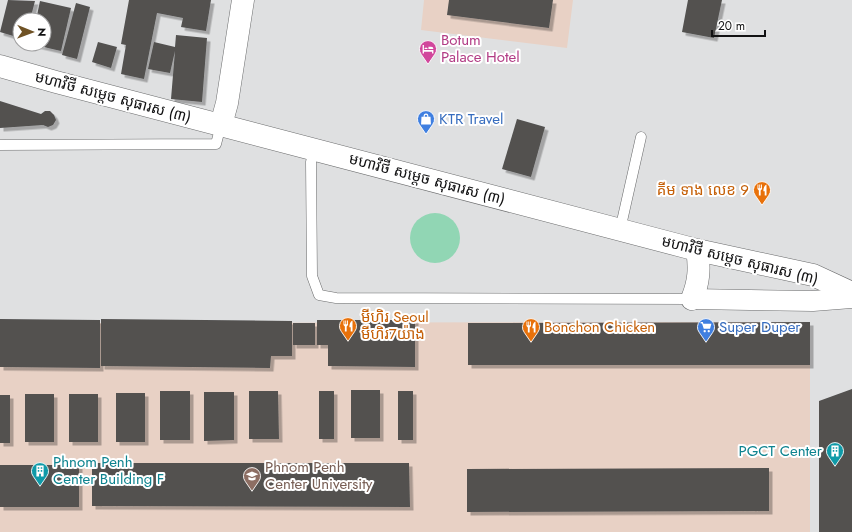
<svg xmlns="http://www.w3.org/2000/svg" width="852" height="532" font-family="Jost,'Noto Sans Khmer',sans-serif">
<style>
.commercial{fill:#e8d1c5}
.green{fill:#91d6b4}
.building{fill:#525150;filter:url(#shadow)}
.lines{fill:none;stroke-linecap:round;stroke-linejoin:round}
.service-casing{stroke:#6a6b6c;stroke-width:11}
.minor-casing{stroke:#6a6b6c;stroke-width:21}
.tertiary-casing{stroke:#6a6b6c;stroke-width:23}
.service{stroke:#fff;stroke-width:10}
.minor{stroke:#fff;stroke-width:20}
.tertiary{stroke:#fff;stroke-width:22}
.labels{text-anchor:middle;stroke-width:4;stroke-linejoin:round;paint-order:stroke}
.hotel-label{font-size:15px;fill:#b23c85;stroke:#fff;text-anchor:start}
.street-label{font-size:15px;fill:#121213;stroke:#fff}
.shop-label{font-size:15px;fill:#366cbe;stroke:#fff;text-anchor:start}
.food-label{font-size:15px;fill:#c56008;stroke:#fff;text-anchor:start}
.culture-label{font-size:15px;fill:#0d838f;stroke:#fff;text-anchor:end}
.education-label{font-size:15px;fill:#785e54;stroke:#fff;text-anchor:start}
</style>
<defs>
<filter id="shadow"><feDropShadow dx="3.5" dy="3.5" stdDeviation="0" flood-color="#0004"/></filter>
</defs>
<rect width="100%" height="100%" fill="#dfe0e1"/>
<!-- commercial -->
<g class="commercial">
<polygon points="424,0 573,0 567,48 421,30"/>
<polygon points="810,322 810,532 0,532 0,323"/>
</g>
<!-- green -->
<circle class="green" cx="435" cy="238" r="25"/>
<!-- building -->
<g class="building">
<polygon points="8,0 35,1 30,20 20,20 20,38 0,32"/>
<polygon points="129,0 211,0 206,31 181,27 183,18 157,13 144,79 121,74 126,45 121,44"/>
<polygon points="449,0 553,0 549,28 447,15"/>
<polygon points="688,0 722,0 714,38 682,32"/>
<polygon points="40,1 71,8 61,51 35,45 44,44 44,20 36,20"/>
<polygon points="76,3 90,7 77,59 62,55"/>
<polygon points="176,35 207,38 202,102 171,99 175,51 170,73 148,69 154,42 175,47"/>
<polygon points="98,42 117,47 111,68 92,62"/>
<polygon points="0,101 41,114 45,111 50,111 54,115 56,120 53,125 48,127 43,125 0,128"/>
<polygon points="517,119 545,127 531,177 502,169"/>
<polygon points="0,319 100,320 100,368 0,367"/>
<polygon points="101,319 292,321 292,356 271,356 270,368 101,366"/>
<polygon points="317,320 415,320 415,367 328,366 328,345 317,345"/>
<polygon points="810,322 810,365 468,365 468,323"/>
<rect x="293" y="323" width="22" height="22"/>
<polygon points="852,389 852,532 819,532 819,401"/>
<rect x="351" y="390" width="29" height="48"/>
<rect x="160" y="391" width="30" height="49"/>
<polygon points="249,391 278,391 279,439 249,439"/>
<rect x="319" y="391" width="15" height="48"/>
<rect x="398" y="391" width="15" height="49"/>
<polygon points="204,392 234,392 234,440 204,441"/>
<rect x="116" y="393" width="29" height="49"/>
<rect x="25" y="394" width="29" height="48"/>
<rect x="69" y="394" width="29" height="48"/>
<rect x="0" y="395" width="10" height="48"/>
<polygon points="92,463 409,463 410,507 92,506"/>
<rect x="0" y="465" width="79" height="42"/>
<polygon points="769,468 769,511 467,512 467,469"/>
</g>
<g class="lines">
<!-- service casing -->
<g class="service-casing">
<g id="service">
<polyline points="0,145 216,144 221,125"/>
<polyline points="314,149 311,162 312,276 319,295 336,298 692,299"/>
<polyline points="620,230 641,137"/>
</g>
</g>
<!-- minor casing -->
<g class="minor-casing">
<polyline id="minor" points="692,299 813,301 852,298"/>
</g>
<!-- tertiary casing -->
<g class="tertiary-casing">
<g id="tertiary">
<polyline points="0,66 56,82 697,250 813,275 852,293"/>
<polyline points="221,125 227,103 243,0"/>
<path d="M692,299C699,282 700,268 697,250"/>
</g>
</g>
<!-- service -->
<use href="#service" class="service"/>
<!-- minor -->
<use href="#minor" class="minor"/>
<!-- tertiary -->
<use href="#tertiary" class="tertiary"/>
</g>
<!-- icons -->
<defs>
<g id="hotel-pin" transform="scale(0.9)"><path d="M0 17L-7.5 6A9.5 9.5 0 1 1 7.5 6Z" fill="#d1479c" stroke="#fff"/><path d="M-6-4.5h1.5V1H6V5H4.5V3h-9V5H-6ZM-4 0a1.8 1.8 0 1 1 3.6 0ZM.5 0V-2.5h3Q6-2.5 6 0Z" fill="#fff"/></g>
<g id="shop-pin" transform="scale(0.9)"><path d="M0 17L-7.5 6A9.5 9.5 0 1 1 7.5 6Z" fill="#3f7fe0" stroke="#fff"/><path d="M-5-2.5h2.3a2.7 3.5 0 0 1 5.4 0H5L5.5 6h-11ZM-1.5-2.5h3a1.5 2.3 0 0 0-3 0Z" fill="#fff"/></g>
<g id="restaurant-pin" transform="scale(0.9)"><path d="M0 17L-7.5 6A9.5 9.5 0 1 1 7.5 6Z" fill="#e8710a" stroke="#fff"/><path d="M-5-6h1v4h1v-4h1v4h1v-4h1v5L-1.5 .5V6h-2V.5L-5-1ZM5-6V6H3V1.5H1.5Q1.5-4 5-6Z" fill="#fff"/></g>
<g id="supermarket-pin" transform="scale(0.9)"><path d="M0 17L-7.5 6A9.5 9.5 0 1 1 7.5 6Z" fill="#3f7fe0" stroke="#fff"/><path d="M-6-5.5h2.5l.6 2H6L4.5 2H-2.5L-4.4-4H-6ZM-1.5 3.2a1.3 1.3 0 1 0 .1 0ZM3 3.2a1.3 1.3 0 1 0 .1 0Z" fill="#fff"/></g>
<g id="building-pin" transform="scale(0.9)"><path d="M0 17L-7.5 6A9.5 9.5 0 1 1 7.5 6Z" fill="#0f9aa8" stroke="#fff"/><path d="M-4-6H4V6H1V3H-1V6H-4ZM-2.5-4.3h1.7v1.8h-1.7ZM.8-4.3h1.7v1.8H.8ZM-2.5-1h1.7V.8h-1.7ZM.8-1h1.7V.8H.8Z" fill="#fff"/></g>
<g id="school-pin" transform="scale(0.9)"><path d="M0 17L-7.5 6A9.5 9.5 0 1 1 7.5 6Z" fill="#8d6e63" stroke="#fff"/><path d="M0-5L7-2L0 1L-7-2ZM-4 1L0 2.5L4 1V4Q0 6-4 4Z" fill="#fff"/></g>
</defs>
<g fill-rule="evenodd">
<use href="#hotel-pin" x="428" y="49"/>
<use href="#shop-pin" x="426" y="119"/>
<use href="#restaurant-pin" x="762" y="190"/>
<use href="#restaurant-pin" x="348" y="326"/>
<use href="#restaurant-pin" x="531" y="327"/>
<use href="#supermarket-pin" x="706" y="327"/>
<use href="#building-pin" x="835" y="451"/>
<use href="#building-pin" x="40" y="471"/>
<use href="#school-pin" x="252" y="476"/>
</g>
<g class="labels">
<!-- hotel labels -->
<g class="hotel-label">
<text x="441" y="45">Botum<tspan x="441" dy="17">Palace Hotel</tspan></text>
</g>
<!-- street labels -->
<g class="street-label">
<text transform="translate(113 97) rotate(15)" y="5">មហាវិថី សម្តេច សុធារស (៣)</text>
<text transform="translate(427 179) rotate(15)" y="5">មហាវិថី សម្តេច សុធារស (៣)</text>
<text transform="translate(740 260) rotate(14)" y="5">មហាវិថី សម្តេច សុធារស (៣)</text>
</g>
<!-- shop labels -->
<g class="shop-label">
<text x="439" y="124">KTR Travel</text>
<text x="719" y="332">Super Duper</text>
</g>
<!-- food labels -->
<g class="food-label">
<text x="749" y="195" text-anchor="end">គីម ទាង លេខ 9</text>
<text x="361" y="322">មីហិរ Seoul<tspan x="361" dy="17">មីហិរ7យ៉ាង</tspan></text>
<text x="544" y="332">Bonchon Chicken</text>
</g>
<!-- culture labels -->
<g class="culture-label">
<text x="822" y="456">PGCT Center</text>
<text x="53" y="467" text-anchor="start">Phnom Penh<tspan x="53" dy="17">Center Building F</tspan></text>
</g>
<!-- education labels -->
<g class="education-label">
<text x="265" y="472">Phnom Penh<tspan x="265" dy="17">Center University</tspan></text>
</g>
</g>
<!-- north arrow -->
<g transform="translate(32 32) rotate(91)"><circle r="19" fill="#ffffff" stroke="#a0a0a1"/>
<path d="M0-3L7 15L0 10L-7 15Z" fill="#6f5225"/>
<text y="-6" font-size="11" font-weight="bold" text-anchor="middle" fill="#121213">N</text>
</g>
<!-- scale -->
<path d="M712 30v6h53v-6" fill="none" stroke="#121213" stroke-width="2"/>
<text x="718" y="30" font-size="12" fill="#121213" stroke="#ffffff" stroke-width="3" paint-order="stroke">20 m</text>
</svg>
